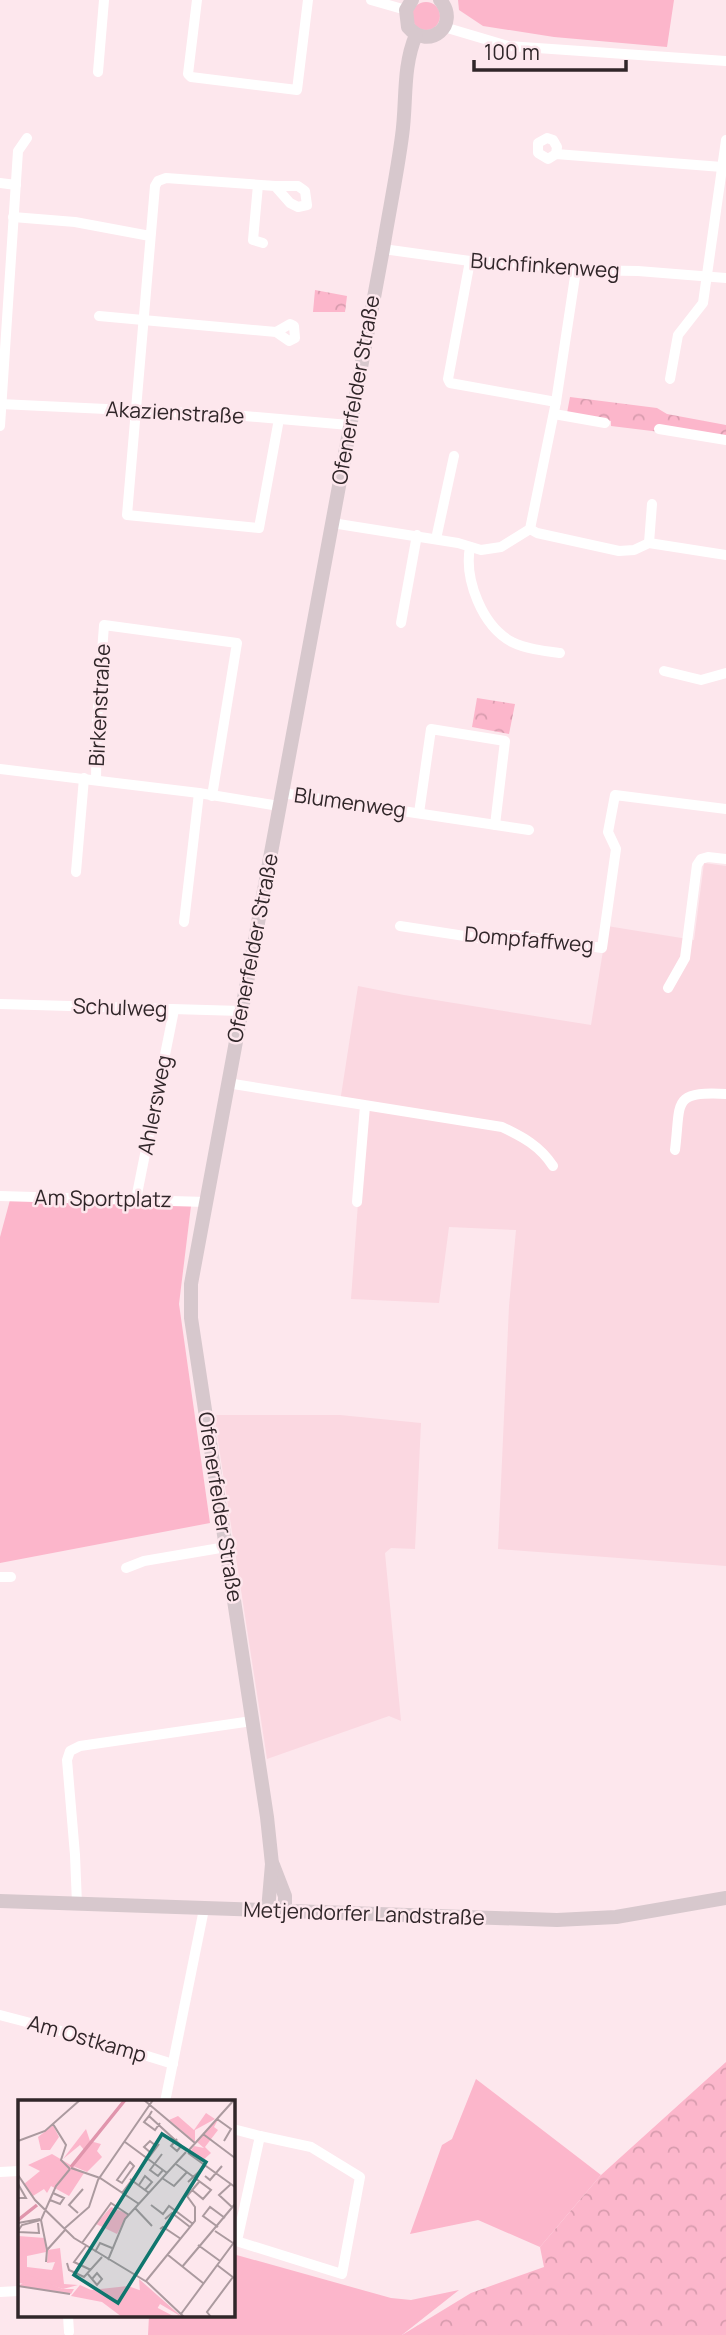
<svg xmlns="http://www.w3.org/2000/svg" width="726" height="2335" font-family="Manrope,sans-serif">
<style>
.built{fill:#fbd8e1}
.green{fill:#fcb6cb}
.park{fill:url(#park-crowns)}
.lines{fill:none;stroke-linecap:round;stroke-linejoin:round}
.street{stroke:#fff;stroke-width:10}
.secondary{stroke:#d7c8cd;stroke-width:14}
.labels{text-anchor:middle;stroke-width:5;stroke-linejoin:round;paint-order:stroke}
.street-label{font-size:21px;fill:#302629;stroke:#fde7ed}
.inset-river{fill:none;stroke:#e095ac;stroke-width:3.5}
.inset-road{fill:none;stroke:#ab9a9f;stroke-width:2}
.view{fill:#0f766e;fill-opacity:0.15;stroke:#0f766e;stroke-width:3.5}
.inset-edge{fill:none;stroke:#302629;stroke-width:3.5}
</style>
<defs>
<pattern id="park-crowns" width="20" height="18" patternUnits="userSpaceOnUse" patternTransform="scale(1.75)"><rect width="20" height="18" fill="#fcb6cb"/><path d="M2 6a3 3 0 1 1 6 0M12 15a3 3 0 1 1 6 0" fill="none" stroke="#d89cae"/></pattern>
</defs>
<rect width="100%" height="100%" fill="#fde7ed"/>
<!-- built -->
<g class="built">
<polygon points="704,863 726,866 726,1566 498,1549 509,1306 516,1230 449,1227 439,1303 351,1299 365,1107 340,1102 358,986 404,995 591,1025 607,926 694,940"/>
<polygon points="214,1415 340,1415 421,1423 415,1549 391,1548 385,1553 401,1721 389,1716 267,1759"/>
</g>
<!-- green -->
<g class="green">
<polygon points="458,0 674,0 667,47 554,37 483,26 459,10"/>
<circle cx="426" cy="16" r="14"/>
<polygon points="10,1200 191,1206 179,1304 210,1523 0,1563 0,1237"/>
<polygon points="476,2079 601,2175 540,2247 478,2220 410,2234 442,2145 452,2139"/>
<polygon points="233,2254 391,2298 411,2300 459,2290 402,2335 148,2335 149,2316 233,2316"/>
</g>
<!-- park -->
<g class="park">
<polygon points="315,290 347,296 345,312 313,312"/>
<polygon points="570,397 657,408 667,414 726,425 726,440 611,426 611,421 567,413"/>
<polygon points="477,698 515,704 509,734 472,727"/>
<polygon points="726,2062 726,2335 402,2335 471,2293 544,2267 540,2247 601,2175"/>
</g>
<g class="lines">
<!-- street -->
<g class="street">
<polyline points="197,0 188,74 191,77 297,90 308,0"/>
<polyline points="371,0 406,10"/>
<polyline points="444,27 508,46 726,61"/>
<polyline points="98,72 104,0"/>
<polyline points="556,154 557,147 553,140 547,138 538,143 538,153 548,159 556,154 722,167"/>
<polyline points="0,183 16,185"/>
<polyline points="258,185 253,240 263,243"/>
<polyline points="275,186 298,186 305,191 307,205 298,207 290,203 275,186 166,178 158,181 155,186 127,515 259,528 279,419"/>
<polyline points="13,217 75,222 150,236"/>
<polyline points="383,249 470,261 520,263 576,270 638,271 726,278"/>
<polyline points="470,261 448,379 450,383 556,402"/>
<polyline points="99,316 276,332 289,341 295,338 294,326 290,324 276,332"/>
<polyline points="670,379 678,335 703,303 726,140"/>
<polyline points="0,404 233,415 349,425"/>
<polyline points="554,414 605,423"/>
<polyline points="0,426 18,151 27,138"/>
<polyline points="659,429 726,440"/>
<polyline points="332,523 458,543 481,550 501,547 530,529 556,402 576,270"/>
<polyline points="530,529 537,533 619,551 634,550 649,543 726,555"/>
<polyline points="436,539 454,456"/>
<polyline points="649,543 652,504"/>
<path d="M470,547C464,579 482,626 512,642C526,649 544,651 560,653"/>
<polyline points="401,623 417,535"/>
<polyline points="664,671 701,680 726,673"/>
<polyline points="0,769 199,793 279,806"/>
<polyline points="96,780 97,721 104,625 237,643 212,796"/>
<polyline points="282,793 529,830"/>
<polyline points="419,813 431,729 505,741 495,825"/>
<polyline points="76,872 84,778"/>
<polyline points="184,922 199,793"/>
<polyline points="400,926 497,941 514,935 602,948 616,849 608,832 615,795 726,809"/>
<polyline points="668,988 685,958 697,865 701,859 708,857 726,859"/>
<polyline points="0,1004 241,1011"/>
<path d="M227,1083L502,1127C523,1137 540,1146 553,1166"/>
<path d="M675,1150C681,1102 671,1091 726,1094"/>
<polyline points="0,1196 206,1202"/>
<polyline points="136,1199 174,1010"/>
<polyline points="357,1202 365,1106"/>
<polyline points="126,1568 144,1561 226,1547"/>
<polyline points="0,1577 11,1577"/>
<polyline points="77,1904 75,1855 67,1760 70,1751 80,1746 252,1721"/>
<polyline points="0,2015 99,2041 173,2064"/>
<polyline points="165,2102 204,1909"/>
<polyline points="233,2129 260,2136"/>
<polyline points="0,2172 19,2171"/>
<polyline points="233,2240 342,2274 360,2177 311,2147 260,2136 237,2241"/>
<polyline points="0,2292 19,2291"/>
<polyline points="68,2316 69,2332"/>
</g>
<!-- secondary -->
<g class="secondary">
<path d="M412,0L406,10L408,27C429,52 461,24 440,0"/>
<polyline points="273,1865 285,1896 285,1911"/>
<polyline points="0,1901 557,1920 616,1917 726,1898"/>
<path d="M268,1910L272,1864L267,1817L191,1318V1284L383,249C389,212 397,174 402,136C407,102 402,68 416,35"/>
</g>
</g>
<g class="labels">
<!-- street labels -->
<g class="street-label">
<text transform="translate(545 266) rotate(4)" y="7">Buchfinkenweg</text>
<text transform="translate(356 390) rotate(-80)" y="7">Ofenerfelder Straße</text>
<text transform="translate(175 413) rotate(3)" y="7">Akazienstraße</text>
<text transform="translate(100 705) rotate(-87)" y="7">Birkenstraße</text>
<text transform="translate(350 803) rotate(8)" y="7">Blumenweg</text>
<text transform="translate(529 940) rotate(5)" y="7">Dompfaffweg</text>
<text transform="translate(253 948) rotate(-79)" y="7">Ofenerfelder Straße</text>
<text transform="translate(120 1008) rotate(2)" y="7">Schulweg</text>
<text transform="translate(155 1105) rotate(-79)" y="7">Ahlersweg</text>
<text transform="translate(103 1199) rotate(1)" y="7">Am Sportplatz</text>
<text transform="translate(220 1507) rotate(81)" y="7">Ofenerfelder Straße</text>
<text transform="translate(364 1914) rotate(2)" y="7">Metjendorfer Landstraße</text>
<text transform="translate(87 2039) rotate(16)" y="7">Am Ostkamp</text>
</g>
</g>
<!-- overview -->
<g transform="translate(18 2100)">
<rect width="217" height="217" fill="#fde7ed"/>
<path d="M188,13L197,19L177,30V42L151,20L160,16L176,30ZM202,16L196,27L200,30L187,47L193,53L183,62L172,52L176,46L186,48L179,42ZM35,25L41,37L32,50H23L20,37ZM68,29L72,41L83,44L79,51L84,57L69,72L55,66L67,51L62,45L45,59ZM34,54L66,73L51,96L33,86L29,93L26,89L15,96L6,84L22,71L10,65ZM93,107L110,114L99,134L78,124ZM0,136L27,138L28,152L9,156V167L34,170L37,162L29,163L30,150L42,148L46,184L60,185L45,189L9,177L8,184L0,183Z" fill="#fcb6cb"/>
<path d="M8,174L45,189H56L53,194L0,186L5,183L2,178L7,184ZM121,179L164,217L142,204L139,209L76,196L68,190L122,192Z" fill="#fcb6cb"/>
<path d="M62,185L73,190L110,186L127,192L138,207L157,217H104L84,202L53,196Z" fill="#fcb6cb"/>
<path class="inset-river" d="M53,67L107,0M0,120L19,105"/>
<path class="inset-road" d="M126,0L177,43M134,11L131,16L168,50M131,16L126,22L137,30L142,23M199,19L213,29L206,41M35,24L48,45L43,60L52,69M185,34L217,58M159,39L153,46L159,51L164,45M0,41L27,31L62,0M107,42L149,73M171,50L216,0M133,53L126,47L132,41L138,46M170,53L217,87M144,54L132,70L140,76L145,70M112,62L116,66L104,83L99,80ZM158,64L193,90L185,99L174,90M53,68L82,78L121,104M0,75L17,100L56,138L129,182L166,217M187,76L192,80L204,66M144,78L156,86L169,72M112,79L131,93M170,82L187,66M0,84L8,98H0M213,84L201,95L215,108M121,85L127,76L134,82L127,90M104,93L141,44M32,100L42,104L46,98L35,93M133,105L145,114L151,106L175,124M117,108L134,126M60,113L51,105L65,89M147,119L154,113L172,127M23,120L29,150M0,123L22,119M200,127L185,116L192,107L207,118M47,128L71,107L80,80L135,0M142,129L145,127L163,139M0,131L4,125L23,120L38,86L52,69M197,131L215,143M0,132L21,133L20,123M64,143L93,103L111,115M180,145L202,161M68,146L56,162L73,170M77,152L82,143L94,148M150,155L185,183M90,160L107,119L168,52M28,162L29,150L47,130M49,163L51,170L66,177L84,157M199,165L216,178M164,167L217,104M69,173L79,185L84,179L79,173L74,179M128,181L177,121V107L169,96L181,82M0,186L52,194M163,214L217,141M193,217L189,212L215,177"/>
<path class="view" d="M144,34L188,62L100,203L56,175Z"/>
<rect width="217" height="217" class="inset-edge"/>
</g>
<!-- scale -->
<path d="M474 60v10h152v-10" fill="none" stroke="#302629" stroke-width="3.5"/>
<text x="484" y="60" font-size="21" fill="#302629" stroke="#fde7ed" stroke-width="5" paint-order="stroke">100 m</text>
</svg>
